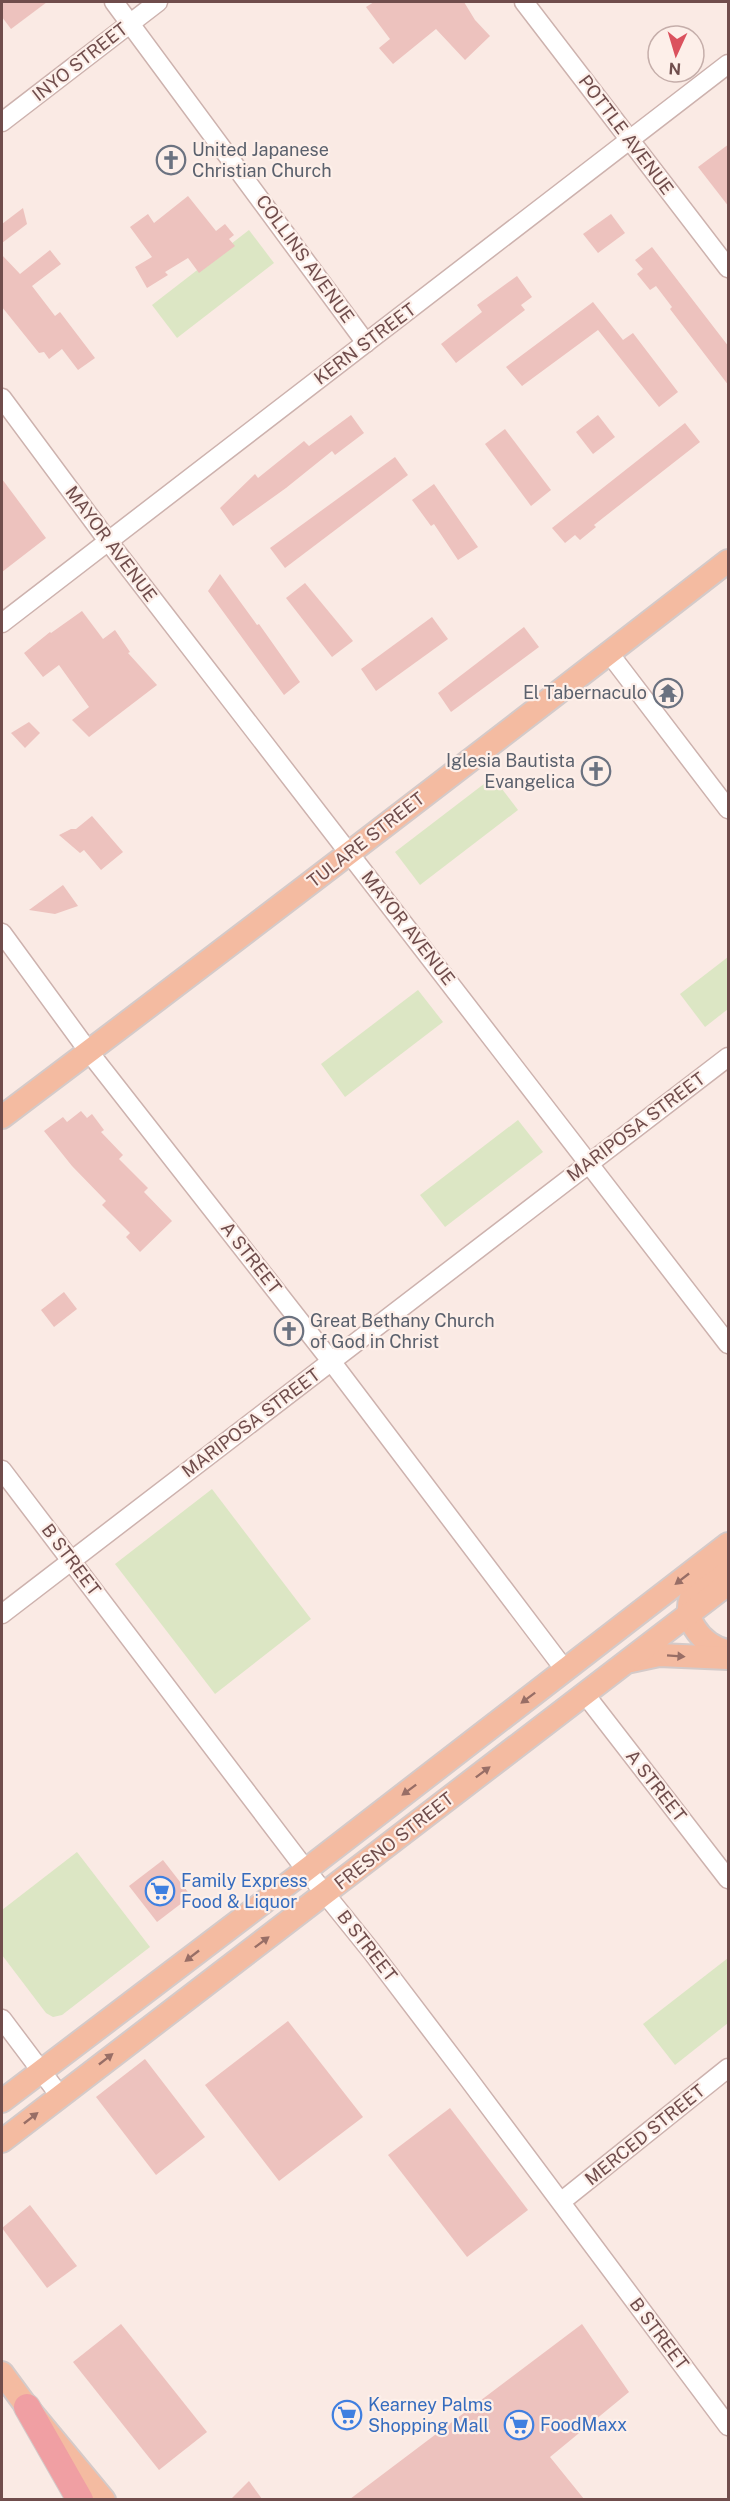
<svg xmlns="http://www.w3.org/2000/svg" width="730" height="2501" font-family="'Public Sans',sans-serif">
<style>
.green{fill:#dce6c4}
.building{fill:#edc2be}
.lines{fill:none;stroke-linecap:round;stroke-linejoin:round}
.minor-casing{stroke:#cdb2ae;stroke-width:21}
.major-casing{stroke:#d4cac9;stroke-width:26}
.highway-casing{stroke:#d4cac9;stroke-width:28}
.minor{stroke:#fff;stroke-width:18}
.major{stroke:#f4bba1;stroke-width:22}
.highway{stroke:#f09fa3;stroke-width:26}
.oneway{fill:#986e66}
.labels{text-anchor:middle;stroke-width:4.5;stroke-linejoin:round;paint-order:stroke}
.street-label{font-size:18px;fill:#704d4c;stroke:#fdefe9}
.worship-label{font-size:18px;fill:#5b616d;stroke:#fdefe9;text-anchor:start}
.shop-label{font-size:18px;fill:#366cbe;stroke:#fdefe9;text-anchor:start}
</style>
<rect width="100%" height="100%" fill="#faeae4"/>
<!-- green -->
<g class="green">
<polygon points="249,230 274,263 177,338 152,305"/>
<polygon points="493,777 518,810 420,885 395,852"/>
<polygon points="728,957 728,1009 705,1027 680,994"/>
<polygon points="418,990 443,1022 345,1097 321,1064"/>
<polygon points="518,1120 543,1152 445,1227 420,1195"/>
<polygon points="212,1489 311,1619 215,1694 115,1564"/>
<polygon points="77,1852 150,1947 62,2015 53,2017 46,2013 2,1955 2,1910"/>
<polygon points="728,1958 728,2023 675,2065 643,2024"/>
</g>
<!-- building -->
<g class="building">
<polygon points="2,2 47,2 11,29 2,17"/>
<polygon points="374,2 464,2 475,20 490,36 465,60 436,29 393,64 379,48 390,39 366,7"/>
<polygon points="729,144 729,207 698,167"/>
<polygon points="188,196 216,231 225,224 234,235 229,239 235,246 199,273 188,258 165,272 168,275 147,288 135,267 152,257 130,227 148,214 154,223"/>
<polygon points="23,208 27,224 2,243 2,224"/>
<polygon points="611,214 625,233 598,253 583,234"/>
<polygon points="652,247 729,347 729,386 670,309 672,307 656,286 650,290 637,274 643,269 635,260"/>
<polygon points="50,250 61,264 32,286 55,316 60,312 95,358 78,370 62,349 49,359 44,352 39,353 2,307 2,255 20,274"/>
<polygon points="517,276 532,297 521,305 525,310 456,363 441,344 482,312 477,305"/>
<polygon points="593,302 623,340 633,333 678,392 659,407 598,330 522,386 506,367"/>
<polygon points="351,415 364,433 335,455 332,451 286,488 233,526 220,508 255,474 258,478 304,441 309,446"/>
<polygon points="598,415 615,437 593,454 576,432"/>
<polygon points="685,423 700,442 594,525 596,527 580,540 575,535 565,543 552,528"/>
<polygon points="505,429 551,490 531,506 485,444"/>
<polygon points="395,457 408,475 285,568 270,548"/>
<polygon points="2,479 46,538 2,572"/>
<polygon points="434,484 478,547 458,560 434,524 431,526 412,500"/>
<polygon points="220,574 257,625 259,624 300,682 284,695 208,591"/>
<polygon points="305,583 353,641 332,657 286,598"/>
<polygon points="82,611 103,639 115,630 130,652 128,653 157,685 89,737 72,720 89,707 59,665 43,677 24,653 50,632 51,633"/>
<polygon points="432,617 448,639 376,691 361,669"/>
<polygon points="524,627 539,647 451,712 438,693"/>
<polygon points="29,722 40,733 25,748 11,733"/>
<polygon points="92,816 123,852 101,870 84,850 80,853 59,835 71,829 76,829"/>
<polygon points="63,885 78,906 55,914 29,910"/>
<polygon points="81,1111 87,1118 92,1114 104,1130 101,1132 123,1155 119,1159 148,1188 144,1192 172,1221 140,1252 126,1237 130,1233 102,1205 106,1201 72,1166 44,1131 63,1117 67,1122"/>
<polygon points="64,1292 77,1309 54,1327 41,1310"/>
<polygon points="163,1860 191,1896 157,1922 129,1886"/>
<polygon points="288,2021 363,2117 279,2181 205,2085"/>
<polygon points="145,2059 205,2137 156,2175 96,2097"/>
<polygon points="450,2108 528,2210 467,2257 388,2155"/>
<polygon points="30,2205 77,2266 47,2288 2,2228"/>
<polygon points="121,2324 207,2432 159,2470 73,2362"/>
<polygon points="582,2324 629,2392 550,2457 584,2499 350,2499"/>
<polygon points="249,2481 262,2499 231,2499"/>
</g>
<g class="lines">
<!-- minor casing -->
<g class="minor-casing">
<g id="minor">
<polyline points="114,2 366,343"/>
<polyline points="524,2 728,268"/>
<polyline points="2,122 158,2"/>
<polyline points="2,398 108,541 728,1344"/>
<polyline points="2,623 728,64"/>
<polyline points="609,653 728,809"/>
<polyline points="2,933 89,1052 331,1361 565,1670"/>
<polyline points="2,1470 306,1870 372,1952 467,2077 728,2426"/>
<polyline points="2,1614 728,1057"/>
<polyline points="584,1693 728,1879"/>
<polyline points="2,2019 60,2096"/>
<polyline points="562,2201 728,2068"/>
</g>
</g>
<!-- major casing -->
<g class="major-casing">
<g id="major">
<path d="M2,1117C245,934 487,748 728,561"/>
<path d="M728,1556C722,1563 717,1570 710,1577C706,1581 699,1584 696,1589C676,1614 702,1647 728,1651"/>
<polyline points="631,1661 659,1655 728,1658"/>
<polyline points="2,2101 306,1870 728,1544"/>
<polyline points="2,2141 728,1584"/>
<polyline points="2,2373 27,2407 104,2500"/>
</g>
</g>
<!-- highway casing -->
<g class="highway-casing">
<polyline id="highway" points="27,2407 80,2500"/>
</g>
<!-- minor -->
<use href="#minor" class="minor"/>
<!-- major -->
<use href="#major" class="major"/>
<!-- highway -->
<use href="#highway" class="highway"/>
</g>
<!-- one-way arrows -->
<defs><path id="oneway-solid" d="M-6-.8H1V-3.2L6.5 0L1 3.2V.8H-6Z" transform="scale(1.5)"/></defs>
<g class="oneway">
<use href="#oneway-solid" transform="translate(682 1579) rotate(142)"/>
<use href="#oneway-solid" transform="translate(676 1656) rotate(4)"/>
<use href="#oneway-solid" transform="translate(528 1698) rotate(143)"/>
<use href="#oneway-solid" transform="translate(483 1772) rotate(-37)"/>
<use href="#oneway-solid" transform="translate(409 1790) rotate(143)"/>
<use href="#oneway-solid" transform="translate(262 1942) rotate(-37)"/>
<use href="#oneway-solid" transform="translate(192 1956) rotate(142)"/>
<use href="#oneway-solid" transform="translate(106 2059) rotate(-38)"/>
<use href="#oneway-solid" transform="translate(31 2118) rotate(-38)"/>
</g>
<!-- icons -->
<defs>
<g id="church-ring" transform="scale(1.5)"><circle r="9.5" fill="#fdefe9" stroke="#6b7280" stroke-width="1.5"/><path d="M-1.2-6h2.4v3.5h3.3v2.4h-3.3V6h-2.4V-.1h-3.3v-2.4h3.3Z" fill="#6b7280"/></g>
<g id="temple-ring" transform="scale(1.5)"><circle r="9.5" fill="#fdefe9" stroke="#6b7280" stroke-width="1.5"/><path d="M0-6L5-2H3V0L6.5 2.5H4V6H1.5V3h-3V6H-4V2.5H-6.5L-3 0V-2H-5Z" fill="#6b7280"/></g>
<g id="supermarket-ring" transform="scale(1.5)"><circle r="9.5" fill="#fdefe9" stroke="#3f7fe0" stroke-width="1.5"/><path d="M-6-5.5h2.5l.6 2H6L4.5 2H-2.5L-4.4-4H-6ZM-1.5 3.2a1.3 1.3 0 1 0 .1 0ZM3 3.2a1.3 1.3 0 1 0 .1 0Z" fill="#3f7fe0"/></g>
</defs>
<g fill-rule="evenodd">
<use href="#church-ring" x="171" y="160"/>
<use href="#temple-ring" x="668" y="693"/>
<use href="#church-ring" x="596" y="771"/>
<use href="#church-ring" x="289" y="1331"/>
<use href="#supermarket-ring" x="160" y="1891"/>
<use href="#supermarket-ring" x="347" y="2415"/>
<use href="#supermarket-ring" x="519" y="2425"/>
</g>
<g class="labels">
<!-- street labels -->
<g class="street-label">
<text transform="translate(80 62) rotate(-38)" y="6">INYO STREET</text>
<text transform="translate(626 135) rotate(53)" y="6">POTTLE AVENUE</text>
<text transform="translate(305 259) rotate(54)" y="6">COLLINS AVENUE</text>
<text transform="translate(365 344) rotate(-37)" y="6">KERN STREET</text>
<text transform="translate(111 544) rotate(53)" y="6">MAYOR AVENUE</text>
<text transform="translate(366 840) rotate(-38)" y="6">TULARE STREET</text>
<text transform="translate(408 928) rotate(52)" y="6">MAYOR AVENUE</text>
<text transform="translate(636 1127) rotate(-37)" y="6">MARIPOSA STREET</text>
<text transform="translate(251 1258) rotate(52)" y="6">A STREET</text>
<text transform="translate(251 1423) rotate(-37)" y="6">MARIPOSA STREET</text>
<text transform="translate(71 1560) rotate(53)" y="6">B STREET</text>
<text transform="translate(656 1786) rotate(52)" y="6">A STREET</text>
<text transform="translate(394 1841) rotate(-38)" y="6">FRESNO STREET</text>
<text transform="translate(367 1946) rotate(52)" y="6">B STREET</text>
<text transform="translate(645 2135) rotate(-39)" y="6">MERCED STREET</text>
<text transform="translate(659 2334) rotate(53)" y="6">B STREET</text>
</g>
<!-- worship labels -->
<g class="worship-label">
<text x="192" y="156">United Japanese<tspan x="192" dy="21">Christian Church</tspan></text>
<text x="647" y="699" text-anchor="end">El Tabernaculo</text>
<text x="575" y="767" text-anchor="end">Iglesia Bautista<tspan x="575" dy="21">Evangelica</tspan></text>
<text x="310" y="1327">Great Bethany Church<tspan x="310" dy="21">of God in Christ</tspan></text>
</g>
<!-- shop labels -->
<g class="shop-label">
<text x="181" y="1887">Family Express<tspan x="181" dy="21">Food &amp; Liquor</tspan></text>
<text x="368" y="2411">Kearney Palms<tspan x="368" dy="21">Shopping Mall</tspan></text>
<text x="540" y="2431">FoodMaxx</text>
</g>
</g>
<!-- border -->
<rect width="730" height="2501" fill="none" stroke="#704d4c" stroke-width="6"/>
<!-- north arrow -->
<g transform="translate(676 54) rotate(184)"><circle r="28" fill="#fdefe9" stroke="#c5aeaa" stroke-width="1.5"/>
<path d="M0-4.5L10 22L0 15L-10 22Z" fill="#db525e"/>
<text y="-9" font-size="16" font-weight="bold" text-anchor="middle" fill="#704d4c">N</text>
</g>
</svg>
